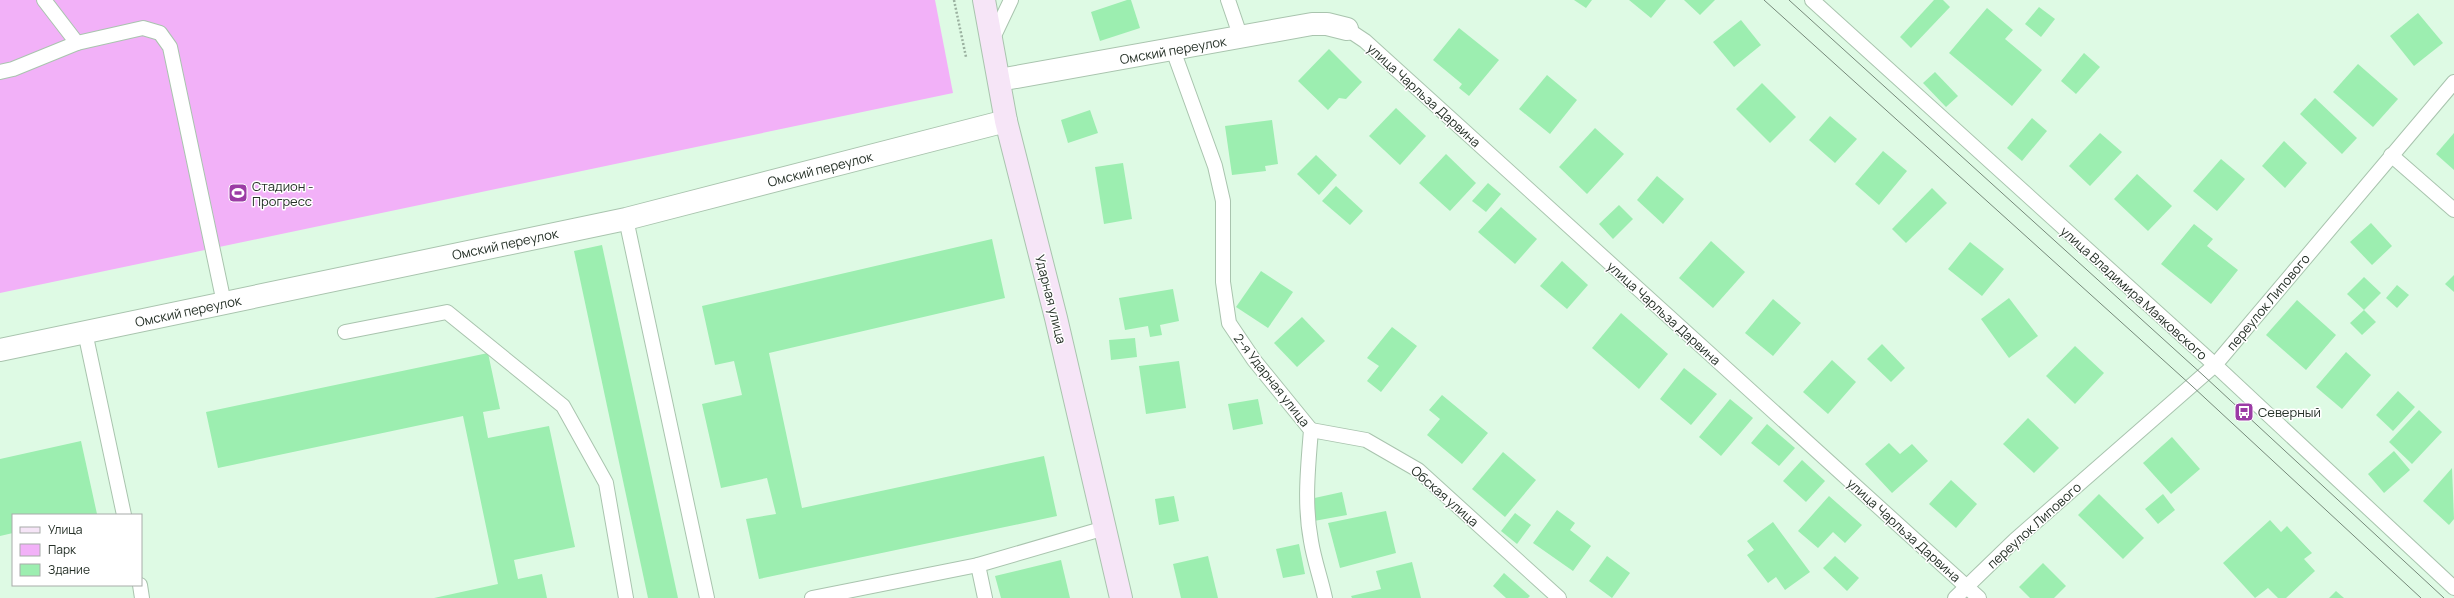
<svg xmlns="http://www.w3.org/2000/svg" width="2454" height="598" font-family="Manrope,sans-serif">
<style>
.green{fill:#f2b1f8}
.building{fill:#9ceeb0}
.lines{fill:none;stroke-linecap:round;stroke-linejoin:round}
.lane-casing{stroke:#a9c4ae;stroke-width:16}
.street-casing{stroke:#a9c4ae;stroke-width:24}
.secondary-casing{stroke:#a9c4ae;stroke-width:24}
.path{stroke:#9bb1a0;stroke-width:2.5;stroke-dasharray:2 2;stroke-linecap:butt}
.lane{stroke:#fff;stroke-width:14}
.street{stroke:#fff;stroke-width:22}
.secondary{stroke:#f6e5f7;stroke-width:22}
.tram{stroke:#76897a;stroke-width:1}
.labels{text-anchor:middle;stroke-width:3;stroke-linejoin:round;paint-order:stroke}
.street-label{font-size:13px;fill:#253027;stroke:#fff}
.poi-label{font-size:13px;fill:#253027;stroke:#fff;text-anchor:start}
</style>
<rect width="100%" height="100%" fill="#defae4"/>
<!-- green -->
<polygon class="green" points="0,0 935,0 953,93 0,293"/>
<!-- building -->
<g class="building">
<polygon points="1127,0 1131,0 1140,28 1100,41 1091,12"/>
<polygon points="1574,0 1592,0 1586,8"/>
<polygon points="1629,0 1666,0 1651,18"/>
<polygon points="1684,0 1715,0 1700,15"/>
<polygon points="1934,0 1943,0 1950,7 1911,48 1900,37"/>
<polygon points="2039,7 2055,19 2041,37 2025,24"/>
<polygon points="1987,8 2013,30 2005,39 2042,70 2012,106 1949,53"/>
<polygon points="2418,13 2443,43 2414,66 2390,36"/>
<polygon points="1741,20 1761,45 1734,67 1713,42"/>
<polygon points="1459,28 1499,60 1469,96 1459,88 1462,84 1433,60"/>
<polygon points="1329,49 1362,82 1346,99 1339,98 1328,110 1298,81"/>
<polygon points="2084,53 2100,67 2076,94 2061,81"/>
<polygon points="2358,64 2398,99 2373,127 2333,92"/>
<polygon points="1935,72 1958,96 1946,107 1923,83"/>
<polygon points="1547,75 1577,100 1550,134 1519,109"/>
<polygon points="1762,83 1796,117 1770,143 1736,109"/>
<polygon points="2315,98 2357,138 2342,154 2300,114"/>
<polygon points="1396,108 1426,136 1400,165 1369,136"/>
<polygon points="1090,110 1098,133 1068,143 1061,120"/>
<polygon points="1830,116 1857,139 1835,163 1809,140"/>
<polygon points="2032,118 2047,131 2022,161 2007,148"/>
<polygon points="1272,120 1278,164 1265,166 1266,171 1232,175 1225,126"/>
<polygon points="1595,128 1624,154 1587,194 1559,167"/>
<polygon points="2100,133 2122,152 2090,186 2069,166"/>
<polygon points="2454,133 2454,170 2436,154"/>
<polygon points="2284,141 2307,163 2285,188 2262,166"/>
<polygon points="1883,151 1907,171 1879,205 1855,184"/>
<polygon points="1446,154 1476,183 1450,211 1419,183"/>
<polygon points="1316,155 1337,175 1319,195 1297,174"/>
<polygon points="2221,159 2245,179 2217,211 2193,191"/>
<polygon points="1123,163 1132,219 1104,224 1095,167"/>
<polygon points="2137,174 2172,206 2148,231 2114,199"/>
<polygon points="1657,176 1684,199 1663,224 1637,200"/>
<polygon points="1488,183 1501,194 1486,212 1472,201"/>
<polygon points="1336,186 1363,211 1350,225 1322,201"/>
<polygon points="1932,188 1947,203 1906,243 1892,229"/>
<polygon points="1619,205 1633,219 1613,239 1599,224"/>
<polygon points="1501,207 1537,239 1515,264 1478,232"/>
<polygon points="2371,223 2392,246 2372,265 2350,242"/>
<polygon points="2194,224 2213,239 2207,246 2238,270 2211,304 2161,264"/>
<polygon points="992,239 1005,298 769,353 802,508 1044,456 1057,516 759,579 746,519 776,514 767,478 721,488 702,404 742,395 734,361 715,365 702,306"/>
<polygon points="1711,241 1745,272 1713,308 1679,278"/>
<polygon points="1970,242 2004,269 1982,296 1948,269"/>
<polygon points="602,245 678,598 648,598 574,251"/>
<polygon points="1562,261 1588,285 1567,309 1540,286"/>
<polygon points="1261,271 1293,292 1268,328 1236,307"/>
<polygon points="2454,275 2454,292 2445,284"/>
<polygon points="2364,277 2381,293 2364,310 2347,294"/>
<polygon points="2397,285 2409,295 2397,308 2386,298"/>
<polygon points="1173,289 1179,321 1160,325 1162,335 1150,337 1148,326 1125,330 1119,298"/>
<polygon points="2009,298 2038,336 2009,358 1981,319"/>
<polygon points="1773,299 1801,323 1773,356 1745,333"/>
<polygon points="2297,300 2336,335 2306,370 2266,335"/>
<polygon points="2364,310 2376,322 2362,335 2350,323"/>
<polygon points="1621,313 1668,354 1639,389 1592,348"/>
<polygon points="1302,317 1325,341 1297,367 1274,343"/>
<polygon points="1392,327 1417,346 1381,392 1367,381 1379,366 1367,358"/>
<polygon points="1135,338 1137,357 1111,360 1109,340"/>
<polygon points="1882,344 1905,368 1891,382 1867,359"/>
<polygon points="2075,346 2104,373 2075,404 2046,376"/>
<polygon points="2346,352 2371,375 2342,409 2316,387"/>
<polygon points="488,353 500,409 483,412 488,438 549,426 575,547 514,560 518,579 542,574 547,598 434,598 498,584 463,416 218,468 206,412"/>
<polygon points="1832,360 1856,382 1828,414 1803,392"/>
<polygon points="1179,361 1186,408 1146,414 1139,366"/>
<polygon points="1684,368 1717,394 1691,425 1660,399"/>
<polygon points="2398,391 2415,407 2393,431 2376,415"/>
<polygon points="1442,395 1488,433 1462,464 1427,435 1440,419 1429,410"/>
<polygon points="1258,399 1263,424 1233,430 1228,404"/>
<polygon points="1730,399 1753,418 1721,456 1699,437"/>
<polygon points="2419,410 2442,432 2412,464 2389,442"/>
<polygon points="2028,418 2059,448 2034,473 2003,444"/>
<polygon points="1767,424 1795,448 1779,466 1751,443"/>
<polygon points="2172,437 2200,469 2171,494 2143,463"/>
<polygon points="81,441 97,514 13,515 13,533 0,536 0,459"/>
<polygon points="1889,443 1900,454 1912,444 1928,461 1892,493 1865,464"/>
<polygon points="2394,451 2410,470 2384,493 2368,474"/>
<polygon points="1503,452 1536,480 1505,517 1472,489"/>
<polygon points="1802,460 1825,481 1806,502 1783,481"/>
<polygon points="2452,468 2454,519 2449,525 2423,501"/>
<polygon points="1951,480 1977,504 1956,528 1929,504"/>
<polygon points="1342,492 1347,515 1314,521 1310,499"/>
<polygon points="2099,494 2144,538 2123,559 2078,515"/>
<polygon points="2163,494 2175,510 2158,524 2145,509"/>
<polygon points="1174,496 1179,521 1159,525 1155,499"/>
<polygon points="1829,496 1862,525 1845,543 1833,532 1818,548 1798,531"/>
<polygon points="1557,510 1575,523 1570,530 1591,546 1573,571 1533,543"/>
<polygon points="1386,511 1396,553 1340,568 1328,523"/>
<polygon points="1515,513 1531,525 1517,544 1501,531"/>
<polygon points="2270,520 2281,532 2287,526 2312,553 2304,559 2315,571 2286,598 2278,598 2268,588 2255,598 2223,563"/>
<polygon points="1773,522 1810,572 1785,590 1776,577 1768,583 1747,555 1754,550 1747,541"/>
<polygon points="1299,544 1305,574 1283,578 1276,549"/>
<polygon points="1208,556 1218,598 1181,598 1173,564"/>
<polygon points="1607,556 1630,573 1612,598 1589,581"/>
<polygon points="1835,556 1859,578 1847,591 1823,568"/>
<polygon points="1061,560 1070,598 1001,598 995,576"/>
<polygon points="1412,562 1421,598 1352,598 1351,596 1381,589 1376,571"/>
<polygon points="2043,563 2066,586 2054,598 2030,598 2019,587"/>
<polygon points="1504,573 1530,596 1528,598 1506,598 1493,586"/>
<polygon points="2336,591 2344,598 2329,598"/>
</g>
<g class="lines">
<!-- lane casing -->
<g class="lane-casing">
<g id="lane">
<polyline points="44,0 77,43 143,28 160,33 170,47 224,303"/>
<polyline points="1228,0 1241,38"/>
<polyline points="1812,0 2215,365 2454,588"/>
<polyline points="1347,29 1365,41 1979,598"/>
<polyline points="992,40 1011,0"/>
<path d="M1173,50L1215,166L1223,201V282L1229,323L1254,360L1311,430C1308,467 1304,504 1311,541C1314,560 1321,579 1325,598"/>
<polyline points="0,72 13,69 77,43"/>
<polyline points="2391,155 2454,210"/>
<polyline points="626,219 707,598"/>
<polyline points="85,332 124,515"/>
<polyline points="345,332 447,312 563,406 606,483 626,598"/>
<polyline points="1311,430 1366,440 1418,470 1559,598"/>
<polyline points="140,585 142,598"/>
<polyline points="812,598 978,565"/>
<polyline points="985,598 978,565 1105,528"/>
<polyline points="1955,598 2015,540 2215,365 2454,82"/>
</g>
</g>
<!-- street casing -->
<g class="street-casing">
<g id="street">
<polyline points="999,80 1312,24 1327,24 1347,29"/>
<polyline points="0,350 626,219 1006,121"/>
</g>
</g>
<!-- secondary casing -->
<g class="secondary-casing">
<polyline id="secondary" points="984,0 1006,121 1056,318 1121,598"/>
</g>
<!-- path -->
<polyline class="path" points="954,0 966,57"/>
<!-- lane -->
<use href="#lane" class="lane"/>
<!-- street -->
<use href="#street" class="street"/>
<!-- secondary -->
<use href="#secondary" class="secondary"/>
<!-- tram -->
<g class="tram">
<polyline points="1764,0 2192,386 2421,598"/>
<polyline points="1789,0 2204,376 2444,598"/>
</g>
</g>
<!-- icons -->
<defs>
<g id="stadium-square" transform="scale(1)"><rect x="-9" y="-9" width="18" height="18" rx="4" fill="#9b3ca5" stroke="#fff"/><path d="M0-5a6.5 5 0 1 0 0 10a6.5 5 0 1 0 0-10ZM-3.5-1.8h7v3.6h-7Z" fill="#fff"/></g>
<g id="bus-square" transform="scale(1)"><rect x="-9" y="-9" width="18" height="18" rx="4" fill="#9b3ca5" stroke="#fff"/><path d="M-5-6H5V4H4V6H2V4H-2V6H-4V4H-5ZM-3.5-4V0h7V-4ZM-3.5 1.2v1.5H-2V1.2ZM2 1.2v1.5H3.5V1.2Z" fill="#fff"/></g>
</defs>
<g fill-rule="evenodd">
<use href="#stadium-square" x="238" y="193"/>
<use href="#bus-square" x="2244" y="412"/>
</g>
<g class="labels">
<!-- street labels -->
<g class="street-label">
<text transform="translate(1173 50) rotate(-10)" y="5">Омский переулок</text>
<text transform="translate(1424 95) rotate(42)" y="5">улица Чарльза Дарвина</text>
<text transform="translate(820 169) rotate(-14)" y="5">Омский переулок</text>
<text transform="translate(505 244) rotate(-12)" y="5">Омский переулок</text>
<text transform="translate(2134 293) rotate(42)" y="5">улица Владимира Маяковского</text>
<text transform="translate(1051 299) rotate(76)" y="5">Ударная улица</text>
<text transform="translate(2268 302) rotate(-50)" y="5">переулок Липового</text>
<text transform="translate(188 311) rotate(-12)" y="5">Омский переулок</text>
<text transform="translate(1664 313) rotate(42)" y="5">улица Чарльза Дарвина</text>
<text transform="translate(1272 380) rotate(52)" y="5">2-я Ударная улица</text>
<text transform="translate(1445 496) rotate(41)" y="5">Обская улица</text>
<text transform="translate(2034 525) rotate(-42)" y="5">переулок Липового</text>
<text transform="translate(1904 530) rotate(42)" y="5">улица Чарльза Дарвина</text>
</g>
<!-- poi labels -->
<g class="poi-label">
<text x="252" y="191">Стадион -<tspan x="252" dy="15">Прогресс</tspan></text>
<text x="2258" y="417">Северный</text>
</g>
</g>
<!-- legend -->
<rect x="12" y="514" width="130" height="72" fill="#ffffff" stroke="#a8aca9"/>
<rect x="20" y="527" width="20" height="6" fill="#f6e5f7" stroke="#a8aca9"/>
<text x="48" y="534" font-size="12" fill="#253027">Улица</text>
<rect x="20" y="544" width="20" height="12" fill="#f2b1f8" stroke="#a8aca9"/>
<text x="48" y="554" font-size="12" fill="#253027">Парк</text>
<rect x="20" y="564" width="20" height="12" fill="#9ceeb0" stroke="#a8aca9"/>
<text x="48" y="574" font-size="12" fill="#253027">Здание</text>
</svg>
